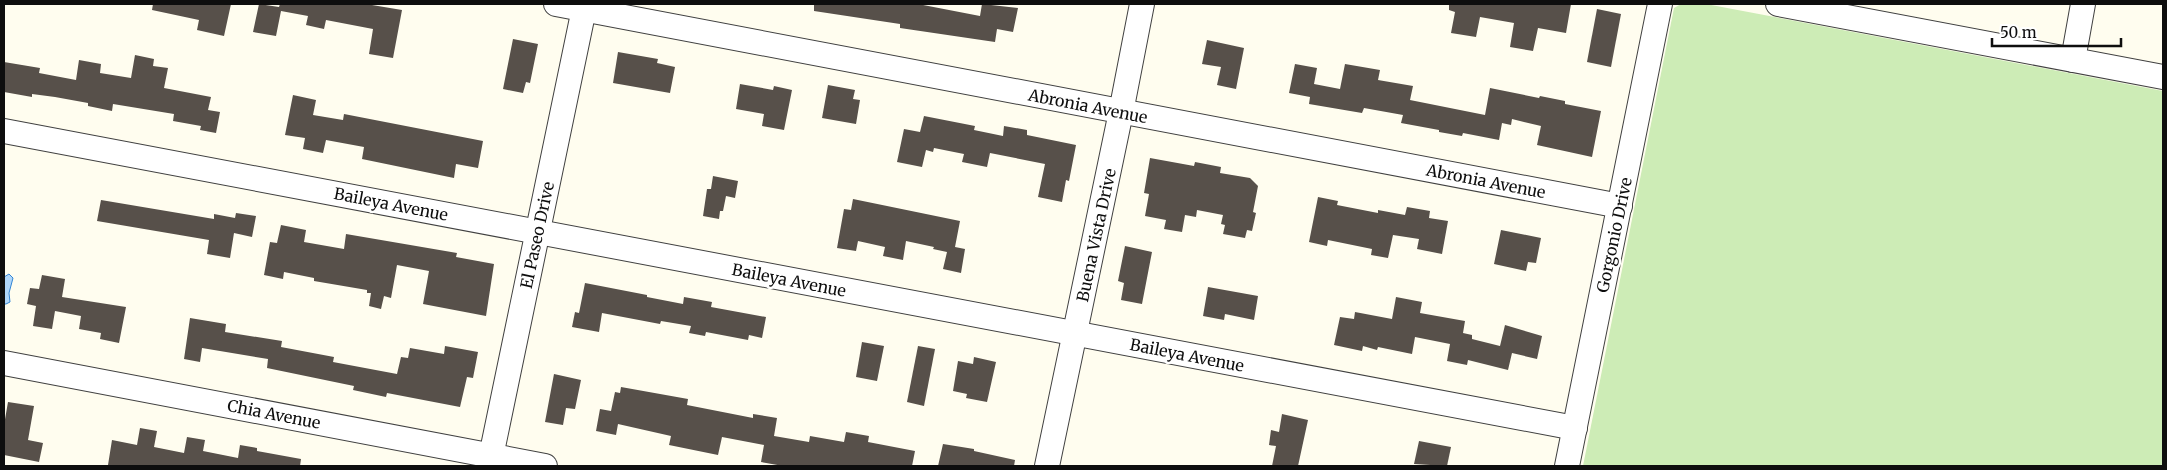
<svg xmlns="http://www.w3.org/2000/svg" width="2167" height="470" font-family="Merriweather,serif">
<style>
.green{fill:#cdecb6}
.water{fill:#b0d7fa;stroke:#3385d5}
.building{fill:#57504a}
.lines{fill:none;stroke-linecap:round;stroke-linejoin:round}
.minor-casing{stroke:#414141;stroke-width:26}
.minor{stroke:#fff;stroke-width:24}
.labels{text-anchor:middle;stroke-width:5;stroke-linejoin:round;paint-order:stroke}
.street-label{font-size:16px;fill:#0e0e0e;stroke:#fff}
</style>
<rect width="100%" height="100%" fill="#fffdef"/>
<!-- green -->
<polygon class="green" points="1681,4 1706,4 2163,91 2163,466 1583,466 1674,8"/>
<!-- water -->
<polygon class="water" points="9,274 13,278 9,293 10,302 6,304 4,304 4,277"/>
<!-- building -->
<g class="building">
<polygon points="153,4 231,4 224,36 197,30 199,20 152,10"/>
<polygon points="259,4 279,7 280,4 366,4 402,10 393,58 369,54 373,29 326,20 324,29 306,25 308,16 281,11 276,36 253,32"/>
<polygon points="814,4 918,4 980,16 982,4 1018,8 1013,32 997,29 995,42 900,28 900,24 814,11"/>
<polygon points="1449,4 1571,4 1566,33 1538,28 1533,51 1510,47 1514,23 1480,17 1476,37 1451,33 1455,12 1449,10"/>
<polygon points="1597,9 1621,14 1611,67 1587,62"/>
<polygon points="513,39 538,44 530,83 526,82 523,93 503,89"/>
<polygon points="1207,40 1244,48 1236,89 1217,85 1221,67 1202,64"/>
<polygon points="618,52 658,59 657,63 675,67 670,93 613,83"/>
<polygon points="135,55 154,59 153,66 168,68 164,88 211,97 208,110 220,112 216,133 200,130 201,126 173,121 174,114 113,104 112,111 88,106 88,103 55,97 32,94 32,97 4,92 4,62 40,68 39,73 76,80 79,60 101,64 100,73 131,78"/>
<polygon points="1295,64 1317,68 1314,84 1340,89 1345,64 1380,70 1378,80 1413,86 1410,100 1485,115 1490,88 1539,98 1540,96 1565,101 1565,104 1601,111 1592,157 1537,145 1541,126 1512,119 1511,125 1502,123 1499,140 1463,133 1462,136 1439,132 1439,130 1401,123 1403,115 1364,108 1362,113 1309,104 1310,97 1289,93"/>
<polygon points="740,84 773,90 774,86 792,90 784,130 762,126 764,114 736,109"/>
<polygon points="828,85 855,90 853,99 860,100 856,124 822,118"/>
<polygon points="293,95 316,100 313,115 343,120 344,114 483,141 478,168 456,164 454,178 362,159 364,147 326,140 323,153 303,149 305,138 285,135"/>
<polygon points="924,116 975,126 974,130 1003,136 1004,126 1027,130 1027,135 1076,145 1069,181 1066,180 1062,202 1038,197 1045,164 990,153 987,167 962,162 964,154 934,148 933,152 926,150 922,167 897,162 904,129 920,132"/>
<polygon points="1150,158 1194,166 1195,162 1221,167 1220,173 1250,178 1258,186 1253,212 1256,213 1252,231 1247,230 1245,238 1223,234 1225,225 1221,224 1223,215 1197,210 1196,217 1185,215 1182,232 1164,229 1166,220 1145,216 1149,194 1144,193"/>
<polygon points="713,176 738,181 735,198 726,196 723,211 720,211 719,219 703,216 707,189 711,189"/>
<polygon points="1318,197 1338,201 1337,205 1378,213 1378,210 1405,215 1407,207 1430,211 1429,218 1448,221 1442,254 1417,249 1419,239 1393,235 1388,258 1371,255 1372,249 1328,240 1327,246 1309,242"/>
<polygon points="853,199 960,221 955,247 965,249 961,273 943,269 947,252 933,249 934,247 906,241 903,260 883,256 885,247 858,241 856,251 837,248 844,209 851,210"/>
<polygon points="101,200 214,219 214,214 235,218 236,213 256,216 252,237 234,233 230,258 207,254 209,240 97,221"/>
<polygon points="281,225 306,230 304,242 344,249 346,234 457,253 456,257 494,264 486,316 423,304 429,271 397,265 391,298 384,296 381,309 369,306 371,293 367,293 367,290 314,281 314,278 284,272 283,279 264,275 270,242 277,243"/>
<polygon points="1501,230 1541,238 1536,263 1528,262 1526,271 1494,264"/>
<polygon points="1125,246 1152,252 1142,304 1121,300 1124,283 1118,281"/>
<polygon points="42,275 65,279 62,297 126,307 119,343 100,339 101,333 79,329 81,316 55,311 52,329 33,326 36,306 27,304 30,288 39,289"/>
<polygon points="585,283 647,295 647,297 683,304 684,297 712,302 711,307 766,317 762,338 749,335 748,340 706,332 705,336 689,333 691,326 661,321 660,324 602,313 599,332 572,327 575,312 579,313"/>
<polygon points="1208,287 1258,296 1254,320 1225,314 1224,320 1203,316"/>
<polygon points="1396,297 1422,302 1420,313 1465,321 1463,333 1472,335 1472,339 1500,346 1505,325 1542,336 1537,359 1512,353 1508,370 1468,360 1467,365 1447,361 1450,344 1415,337 1412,354 1378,347 1377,350 1363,346 1362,351 1334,345 1340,317 1354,319 1355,312 1392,319"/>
<polygon points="190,318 226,324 225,332 282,341 281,347 334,357 333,362 397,374 401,357 408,358 410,348 444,354 445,346 478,352 473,378 467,377 460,407 387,393 386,397 353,390 354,386 267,368 268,359 202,348 200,362 184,359"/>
<polygon points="862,342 884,346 877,381 856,377"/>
<polygon points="918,346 935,349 924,406 907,402"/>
<polygon points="974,357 996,362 987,402 966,398 967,394 953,391 958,361 973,364"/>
<polygon points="554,374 581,380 575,409 566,408 563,425 545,422"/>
<polygon points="621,387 688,399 687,405 753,418 753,414 777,418 774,436 809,442 810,436 844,442 846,432 869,436 868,442 915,451 912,466 783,466 761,462 764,445 722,437 718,455 669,445 671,436 618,424 616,435 596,431 600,409 611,411 615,392 620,393"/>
<polygon points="8,402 34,406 28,440 43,443 39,462 4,455 4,425"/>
<polygon points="1282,414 1308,420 1298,466 1272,466 1276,446 1269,445 1271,430 1279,432"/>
<polygon points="140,428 157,431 154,447 184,453 187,437 205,440 203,451 238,458 240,445 257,448 257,451 301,459 300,466 108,465 112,440 137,445"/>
<polygon points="1419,441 1451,447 1447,466 1414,464"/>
<polygon points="943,444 974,449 974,451 1015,460 1014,466 938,466"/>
</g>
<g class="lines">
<!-- minor casing -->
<g class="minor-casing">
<g id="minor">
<polyline points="556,4 1620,206"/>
<polyline points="1778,4 2163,77"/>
<polyline points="2073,60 2083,4"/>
<polyline points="4,131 1575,428"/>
<polyline points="4,363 545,466"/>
<polyline points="489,466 585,4"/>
<polyline points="1047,466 1121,112 1142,4"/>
<polyline points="1567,466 1660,4"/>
</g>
</g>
<!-- minor -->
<use href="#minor" class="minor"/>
</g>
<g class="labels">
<!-- street labels -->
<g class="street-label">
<text transform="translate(1088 106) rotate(11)" y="6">Abronia Avenue</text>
<text transform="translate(1486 181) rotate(11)" y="6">Abronia Avenue</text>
<text transform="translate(391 204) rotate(11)" y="6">Baileya Avenue</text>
<text transform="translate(537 235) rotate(-78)" y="6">El Paseo Drive</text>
<text transform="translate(1096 235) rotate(-78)" y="6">Buena Vista Drive</text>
<text transform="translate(1614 235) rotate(-78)" y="6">Gorgonio Drive</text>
<text transform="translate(789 280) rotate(11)" y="6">Baileya Avenue</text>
<text transform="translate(1187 355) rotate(11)" y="6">Baileya Avenue</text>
<text transform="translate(274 414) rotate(11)" y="6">Chia Avenue</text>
</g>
</g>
<!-- border -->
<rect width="2167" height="470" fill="none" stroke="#0e0e0e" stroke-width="10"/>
<!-- scale -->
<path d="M1992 38v8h129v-8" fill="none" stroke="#0e0e0e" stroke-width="2.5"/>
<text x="2000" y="38" font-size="15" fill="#0e0e0e" stroke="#ffffff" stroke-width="4" paint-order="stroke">50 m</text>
</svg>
